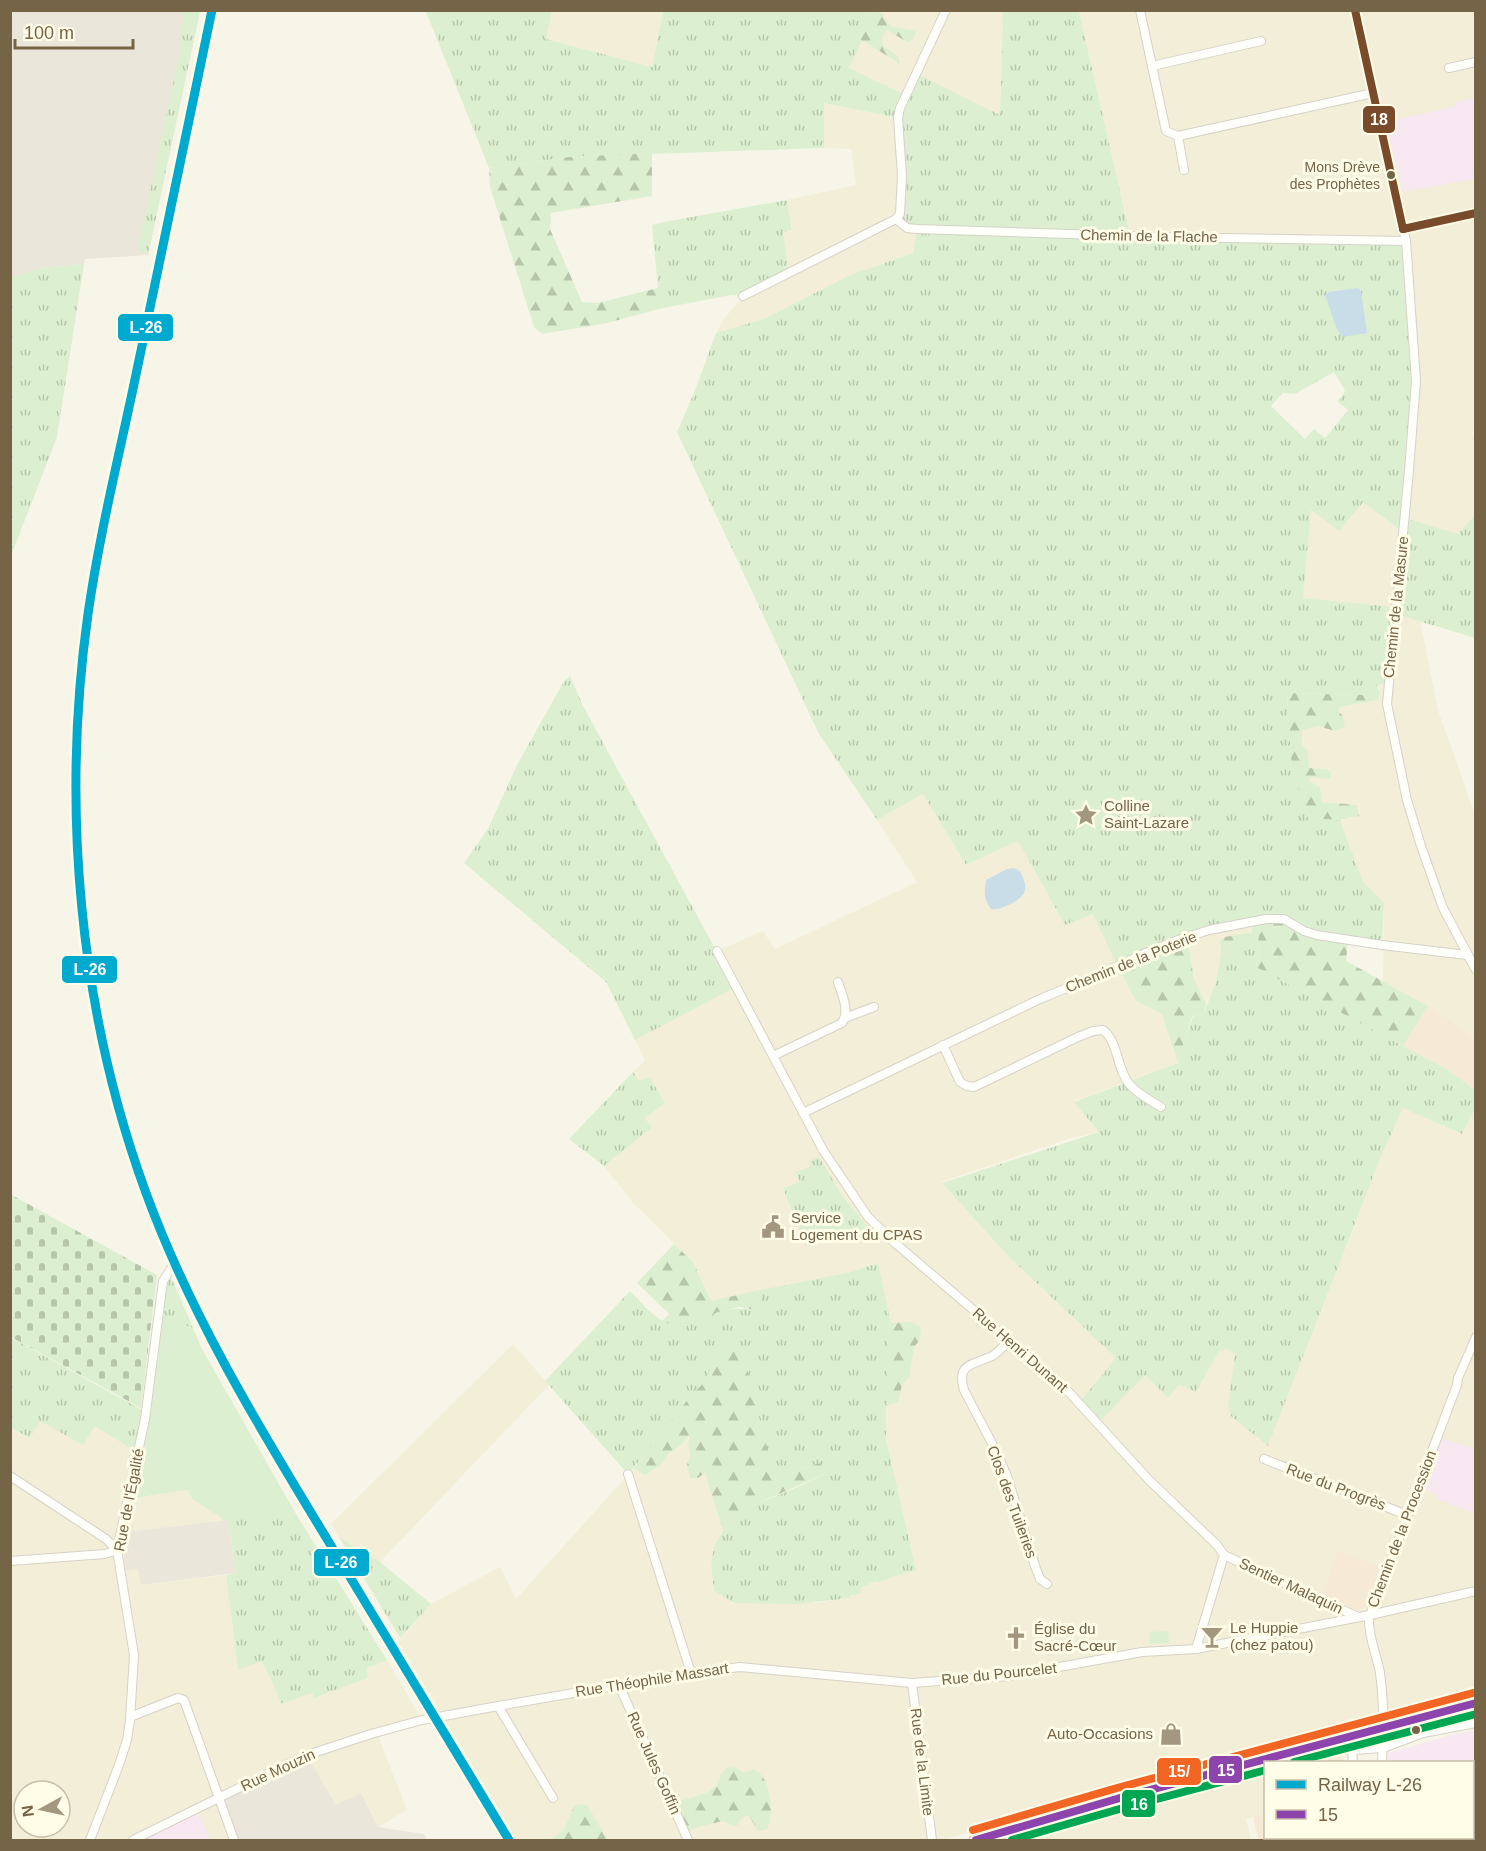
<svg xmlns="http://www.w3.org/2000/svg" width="1486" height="1851" font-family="Arial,sans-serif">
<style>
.residential{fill:#f3eed7;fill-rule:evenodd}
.commercial{fill:#f6ead7}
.industrial{fill:#eae6d9}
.education{fill:#f7e8f1}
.grass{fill:url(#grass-tufts);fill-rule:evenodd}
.forest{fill:url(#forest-firs)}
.cemetery{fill:url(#cemetery-stones)}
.garden{fill:#dcf0d1}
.water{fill:#c9dde8}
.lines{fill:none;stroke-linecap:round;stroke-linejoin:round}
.street-casing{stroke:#d6d2c7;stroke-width:10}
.primary-casing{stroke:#d6d0c4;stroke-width:15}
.street{stroke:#fefefb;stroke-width:8}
.primary{stroke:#f2f1e4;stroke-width:12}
.bus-1-casing{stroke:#fffce8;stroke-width:12}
.bus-2-casing{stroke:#fffce8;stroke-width:12}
.bus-3-casing{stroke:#fffce8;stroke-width:12}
.bus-4-casing{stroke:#fffce8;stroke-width:12}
.bus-1{stroke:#8e44ad;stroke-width:8}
.bus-2{stroke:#00a651;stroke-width:8}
.bus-3{stroke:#f26522;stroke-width:8}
.bus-4{stroke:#7a4b2a;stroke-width:8}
.rail-1-casing{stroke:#fffce8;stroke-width:14}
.rail-1{stroke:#00a9ce;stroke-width:9}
.bus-dot{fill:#766447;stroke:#fffce8;stroke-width:2}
.labels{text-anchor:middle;stroke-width:6;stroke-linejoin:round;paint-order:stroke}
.bus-label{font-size:14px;fill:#766447;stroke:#fffce8;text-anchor:end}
.street-label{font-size:15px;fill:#766447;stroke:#fffce8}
.poi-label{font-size:15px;fill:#766447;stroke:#fffce8;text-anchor:start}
.line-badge{stroke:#fffce8;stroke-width:2}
.badge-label{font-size:16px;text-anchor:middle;font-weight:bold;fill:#fff}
</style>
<defs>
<pattern id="grass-tufts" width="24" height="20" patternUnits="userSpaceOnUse" patternTransform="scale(1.5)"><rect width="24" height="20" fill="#dcf0d1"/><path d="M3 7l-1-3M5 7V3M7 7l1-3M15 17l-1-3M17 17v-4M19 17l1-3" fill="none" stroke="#b7c6ab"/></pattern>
<pattern id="forest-firs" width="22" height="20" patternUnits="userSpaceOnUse" patternTransform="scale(1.5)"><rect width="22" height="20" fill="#dcf0d1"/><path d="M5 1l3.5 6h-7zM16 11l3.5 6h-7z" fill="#b7c6ab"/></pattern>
<pattern id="cemetery-stones" width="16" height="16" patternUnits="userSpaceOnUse" patternTransform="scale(1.5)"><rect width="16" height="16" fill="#dcf0d1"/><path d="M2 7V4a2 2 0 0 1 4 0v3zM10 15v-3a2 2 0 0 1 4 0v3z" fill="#b7c6ab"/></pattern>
</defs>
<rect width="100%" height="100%" fill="#f7f5e7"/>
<!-- residential -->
<g class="residential">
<polygon points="552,11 663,11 652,67 546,39"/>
<polygon points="872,11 1003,11 1000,116 917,74 906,95 849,68 862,41"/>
<polygon points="1079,11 1475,11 1476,424 1472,434 1476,435 1476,515 1458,535 1405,518 1416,381 1130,236"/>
<polygon points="824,103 898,118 917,229 913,253 850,275 764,319 716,333 724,319 743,296 783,232 792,229 787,200 856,185 851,149 824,148"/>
<polygon points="1363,502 1403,532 1396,607 1303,598 1311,510"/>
<polygon points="1396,613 1420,620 1438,710 1475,815 1475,1037 1428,1006 1383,981 1384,903 1363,881 1340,820 1353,818 1357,805 1322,802 1320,787 1309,781 1309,777 1327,769 1309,768 1308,751 1302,745 1302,730 1318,726 1336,731 1339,707 1380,694 1377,684 1388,685"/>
<polygon points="923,794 966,865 1018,841 1065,925 1093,913 1136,1001 1162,1014 1178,1063 1074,1101 1099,1132 1071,1138 941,1182 1007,1255 1116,1358 1122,1352 1168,1398 1179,1385 1212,1361 1219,1351 1226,1349 1235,1354 1228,1404 1278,1418 1382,1154 1403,1107 1461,1134 1475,1109 1475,1693 1372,1720 942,1840 516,1840 398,1641 431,1604 500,1567 516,1599 634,1468 638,1471 662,1464 669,1453 681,1445 691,1432 688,1444 690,1454 687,1465 705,1473 723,1530 714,1547 711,1564 714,1591 735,1603 818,1603 849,1598 860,1588 877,1581 878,1583 895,1576 916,1570 886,1439 886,1352 878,1263 851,1272 711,1301 693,1262 633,1203 604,1166 651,1129 645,1118 639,1081 633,1072 645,1060 635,1040 735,987 717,951 763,931 775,949 917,882 877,820"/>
<polygon points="1251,923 1252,932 1226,937 1220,940 1221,954 1216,981 1206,1004 1194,979 1187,937"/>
<polygon points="513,1344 549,1385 380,1562 339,1537 331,1524"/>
<path d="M39,1421L95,1425L143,1456L134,1498L188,1490L192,1499L223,1518V1521L133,1531L126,1571L138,1569L141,1585L226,1575L238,1669L262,1660L312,1693L315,1698L368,1678L367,1668L387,1660L422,1720L377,1733L407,1810L378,1827L361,1793L336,1805L309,1759L225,1800L239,1840H11L10,1428L30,1438ZM24,1791H60V1827H24Z"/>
<polygon points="1337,1753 1341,1754 1345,1762 1293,1762"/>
<polygon points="1265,1769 1265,1814 1246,1819 1251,1840 1014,1840"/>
</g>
<!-- commercial -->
<g class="commercial">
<polygon points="1428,1006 1475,1037 1475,1090 1448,1070 1403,1046"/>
<polygon points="1338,1551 1381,1567 1366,1606 1360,1609 1357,1610 1322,1595"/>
<polygon points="1265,1814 1266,1838 1323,1838 1326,1840 1258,1840 1253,1817"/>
</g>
<!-- industrial -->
<g class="industrial">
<polygon points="10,11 200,11 148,255 85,259 84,264 43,268 13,277 11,275"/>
<polygon points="229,1520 235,1573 141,1585 138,1569 126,1571 124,1558 128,1527 133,1526 134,1531"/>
<polygon points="309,1759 336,1805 361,1793 378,1827 424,1834 426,1840 239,1840 225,1800"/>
</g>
<!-- education -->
<g class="education">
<polygon points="1475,98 1476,170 1472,171 1474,179 1403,192 1385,122 1457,106 1456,102"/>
<polygon points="1437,1437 1475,1449 1475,1514 1437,1499 1438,1495 1418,1487"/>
<polygon points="1475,1731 1475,1840 1400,1840 1398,1838 1472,1838 1472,1762 1386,1762 1389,1753 1455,1734"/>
<polygon points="196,1809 211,1840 133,1840"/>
</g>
<!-- grass -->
<g class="grass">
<path d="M427,10L552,11L546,39L652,67L663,11H872L858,38L862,41L849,68L906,95L916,73L1000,115L1003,11H1079L1130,236L1406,241L1414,354L1405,518L1458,534L1475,515V638L1396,614L1388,685L1377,684L1369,695L1287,693L1292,769L1308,817L1340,820L1363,881L1384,903L1382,945L1260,921L1256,967L1448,1070L1475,1090V1109L1462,1134L1403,1108L1382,1154L1268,1446L1231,1416L1229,1410L1228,1404L1235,1354L1226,1349L1219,1351L1196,1392L1179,1385L1168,1398L1145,1375L1098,1423L1079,1403L1116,1358L1007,1255L942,1183L1099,1132L1074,1102L1178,1063C1183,1048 1186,1032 1193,1017L1204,1013L1216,981L1221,954C1227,952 1228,948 1234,945C1240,940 1245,938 1252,932L1251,924L1221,928L1117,965L1093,914L1065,925L1018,841L966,865L923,794L877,820L819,734L677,432L694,393L716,333L764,319L850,275L913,253L917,230L896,219L900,214L898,118L824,103V148L569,157L489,168L426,12ZM1334,372L1345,391L1338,402L1348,410L1325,438L1314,429L1305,439L1271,406L1283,393L1295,394ZM1363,502L1403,532L1396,607L1303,598L1311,510L1339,531Z"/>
<polygon points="184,11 200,11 148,255 138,248 179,56"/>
<polygon points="787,200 792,230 783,232 789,273 743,296 732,295 663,308 658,288 652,225 664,222"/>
<polygon points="84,264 57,437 11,556 11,275 13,277 43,268"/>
<polygon points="570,676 582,704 736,987 635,1040 606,982 464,863 488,829 517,765 563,683"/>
<polygon points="633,1072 639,1081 650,1078 665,1103 645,1118 652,1128 604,1166 569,1139"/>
<polygon points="819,1157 843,1197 871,1230 847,1237 845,1230 806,1246 783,1188 800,1182 796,1172 811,1166 809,1161"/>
<path d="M878,1263L891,1323L886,1352V1439L916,1570L895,1576L878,1583L876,1581L860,1588L862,1593L850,1596V1598L798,1604L735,1603L714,1591L711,1564L714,1547L723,1530L749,1507L800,1486L825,1474L819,1463L775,1479L712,1356L709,1378L689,1398L653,1445L628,1474L545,1381L630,1291C640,1301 652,1316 665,1322C685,1332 699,1319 717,1312C730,1308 742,1308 754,1310L761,1295L756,1291L851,1272Z"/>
<polygon points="172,1279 193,1328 163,1320 167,1280"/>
<polygon points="10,1337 146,1412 138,1453 95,1426 83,1445 40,1421 30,1438 11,1428"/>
<polygon points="296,1514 387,1660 367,1668 368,1678 314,1698 312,1693 282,1704 262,1661 238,1670 226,1575 235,1573 229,1520"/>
<polygon points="339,1537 380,1562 431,1604 400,1638"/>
<polygon points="1168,1631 1169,1643 1150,1644 1149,1632"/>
<polygon points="1475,1714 1475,1719 1447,1723 1400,1737 1397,1730 1438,1720"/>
</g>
<!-- forest -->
<g class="forest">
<path d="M872,11H876L883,14C889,33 903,25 916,32L913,39L907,42L887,30L882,38L883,46L898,56L899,63L858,38Z"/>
<polygon points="652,153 652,196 551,213 550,229 582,302 598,303 658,288 663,308 603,324 542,334 534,327 490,187 489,168 569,157"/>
<polygon points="1377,684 1380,694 1377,700 1339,707 1339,712 1343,716 1345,727 1335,731 1318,726 1302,730 1302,745 1308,751 1309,768 1327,769 1331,772 1331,777 1328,779 1309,777 1309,781 1320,787 1322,802 1357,805 1359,816 1340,820 1308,818 1292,769 1287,693 1369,695"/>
<polygon points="1272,918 1304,931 1348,940 1346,961 1428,1006 1403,1046 1256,967 1260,921"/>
<path d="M1252,932C1246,938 1240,940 1234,945C1228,948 1227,952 1221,954L1220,940L1225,937Z"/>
<path d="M1187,937L1194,979L1206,1004L1204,1013L1192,1017C1186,1032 1183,1048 1178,1063L1162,1014L1136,1001L1117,965Z"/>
<polygon points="674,1244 693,1262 711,1301 756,1291 761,1295 765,1307 754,1310 740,1307 718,1312 695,1323 677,1327 662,1321 669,1314 637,1283"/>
<polygon points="911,1322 921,1327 920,1340 914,1347 909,1377 902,1385 898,1402 886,1406 886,1352 891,1323"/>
<polygon points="741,1345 775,1479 819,1463 825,1468 825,1474 749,1507 723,1530 705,1473 698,1478 690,1478 687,1465 690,1454 688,1444 690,1434 681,1445 669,1453 662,1464 645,1475 634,1468 689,1398 708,1378 712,1356 722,1348"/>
<path d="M735,1767L744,1773L754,1769C757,1772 760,1773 762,1776C771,1786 774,1819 767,1829L761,1831L757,1830L749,1815L742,1817L738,1825L733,1826L723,1821L701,1826L689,1831L677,1804L680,1801C696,1796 718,1794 721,1774L727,1768Z"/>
<polygon points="579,1804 587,1805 608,1840 546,1840 546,1838 551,1839 564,1830 574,1806"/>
</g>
<!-- cemetery -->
<polygon class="cemetery" points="10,1194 157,1275 141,1408 11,1337"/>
<!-- garden -->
<g class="garden">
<polygon points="825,1172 828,1182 807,1190 804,1180"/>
<polygon points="163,1320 193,1328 202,1349 296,1514 223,1521 222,1518 192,1499 188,1490 134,1498 149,1424"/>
</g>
<!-- water -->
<g class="water">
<polygon points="1358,288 1361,291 1367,333 1342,337 1336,327 1325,295 1329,292"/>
<path d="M1014,868L1020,871C1030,890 1026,897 1006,906C1001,908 998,910 991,909C984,900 984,892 986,880L1007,869Z"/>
</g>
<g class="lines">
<!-- street casing -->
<g class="street-casing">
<g id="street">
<polyline points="1140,10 1166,131 1178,136 1184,170"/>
<polyline points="1355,10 1406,241 1416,381 1409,470 1387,704 1407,800 1421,846 1443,908 1476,970"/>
<polyline points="1152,66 1261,41"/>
<polyline points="1449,68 1476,62"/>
<polyline points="1178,136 1373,93"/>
<polyline points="896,219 907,228 917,229 1160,237 1406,241"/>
<polyline points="1403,229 1476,213"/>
<polyline points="743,296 896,219 900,214 902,176 898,118 900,108 946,10"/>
<polyline points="717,951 823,1150 868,1217 895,1243 1066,1389 1149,1480 1217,1545 1224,1555 1196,1649"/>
<polyline points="845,1018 874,1007"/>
<path d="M943,1045L960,1082L967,1086L974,1087L1078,1037L1093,1031L1103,1030C1119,1042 1116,1069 1130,1085C1138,1094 1151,1101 1161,1107"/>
<path d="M773,1056L842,1023C850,1010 842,995 838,982"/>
<polyline points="803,1113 1040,999 1091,978 1146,953 1178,940 1209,930 1266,919 1284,919 1304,931 1317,935 1382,945 1467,955"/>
<path d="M1010,1340C1004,1345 999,1352 992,1356C973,1365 956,1363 964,1390L995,1449L1007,1476L1035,1566L1040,1579L1047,1584"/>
<polyline points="1264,1459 1407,1515"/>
<polyline points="628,1474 691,1673"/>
<polyline points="10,1476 106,1539 117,1550"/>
<polyline points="1224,1555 1358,1617"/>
<polyline points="10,1561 105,1554 117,1550"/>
<polyline points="912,1683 932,1840"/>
<polyline points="619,1685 688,1840"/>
<polyline points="498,1706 553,1798"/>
<polyline points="130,1717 178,1698 184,1700 234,1840"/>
<polyline points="1323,1746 1352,1750 1383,1748 1423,1733 1476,1723"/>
<polyline points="1352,1750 1353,1762"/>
<path d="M1382,1762C1384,1733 1384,1702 1380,1673C1377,1655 1368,1637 1369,1618L1457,1385L1458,1378L1476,1337"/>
<polyline points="1392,1838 1396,1840"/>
<polyline points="90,1840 119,1765 127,1740 130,1720 134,1655 117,1550 145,1419 163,1281 174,1264"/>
<polyline points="133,1840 304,1756 371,1734 422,1720 498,1706 691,1673 740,1667 912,1683 1009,1676 1142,1652 1196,1649 1370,1615 1476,1591"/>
</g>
</g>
<!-- primary casing -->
<g class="primary-casing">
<polyline id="primary" points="976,1840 1120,1798 1476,1703"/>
</g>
<!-- street -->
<use href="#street" class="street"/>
<!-- primary -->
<use href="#primary" class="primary"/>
<!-- bus-1 casing -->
<g class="bus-1-casing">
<polyline id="bus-1" points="976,1840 1120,1798 1476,1703"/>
</g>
<!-- bus-2 casing -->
<g class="bus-2-casing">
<g id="bus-2">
<polyline points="1294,1762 1476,1714"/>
<polyline points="1012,1840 1123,1808 1266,1770"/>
</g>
</g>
<!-- bus-3 casing -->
<g class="bus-3-casing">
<polyline id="bus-3" points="973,1830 1117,1788 1473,1693"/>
</g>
<!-- bus-4 casing -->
<g class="bus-4-casing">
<g id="bus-4">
<polyline points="1355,10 1403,229"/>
<polyline points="1403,229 1476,213"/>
</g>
</g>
<!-- bus-1 -->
<use href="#bus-1" class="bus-1"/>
<!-- bus-2 -->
<use href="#bus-2" class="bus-2"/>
<!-- bus-3 -->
<use href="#bus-3" class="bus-3"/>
<!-- bus-4 -->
<use href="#bus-4" class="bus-4"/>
<!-- rail-1 casing -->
<g class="rail-1-casing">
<path id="rail-1" d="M212,10C187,129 163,247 138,365C121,448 100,530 88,614C61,806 79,1010 146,1193C191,1316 259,1427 327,1539C388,1639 448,1740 509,1840"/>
</g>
<!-- rail-1 -->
<use href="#rail-1" class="rail-1"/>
</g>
<!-- icons -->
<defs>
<g id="sight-bare" transform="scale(1.8)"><path d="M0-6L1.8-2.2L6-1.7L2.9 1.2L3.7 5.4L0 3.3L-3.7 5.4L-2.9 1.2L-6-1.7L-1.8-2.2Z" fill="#a3977f" stroke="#fffce8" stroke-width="2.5" paint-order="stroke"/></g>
<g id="civic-bare" transform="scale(1.8)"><path d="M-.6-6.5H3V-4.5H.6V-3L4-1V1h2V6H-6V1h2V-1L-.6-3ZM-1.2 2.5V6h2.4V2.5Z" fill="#a3977f" stroke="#fffce8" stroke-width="2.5" paint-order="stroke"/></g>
<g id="bar-bare" transform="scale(1.8)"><path d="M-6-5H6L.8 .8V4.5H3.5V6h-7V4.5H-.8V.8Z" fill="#a3977f" stroke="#fffce8" stroke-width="2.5" paint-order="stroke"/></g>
<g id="church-bare" transform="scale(1.8)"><path d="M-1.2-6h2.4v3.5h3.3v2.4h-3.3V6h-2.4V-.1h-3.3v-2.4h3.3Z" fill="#a3977f" stroke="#fffce8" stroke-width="2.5" paint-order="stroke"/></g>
<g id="shop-bare" transform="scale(1.8)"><path d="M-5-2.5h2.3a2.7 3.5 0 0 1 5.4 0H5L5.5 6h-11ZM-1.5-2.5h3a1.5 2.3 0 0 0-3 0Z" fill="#a3977f" stroke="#fffce8" stroke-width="2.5" paint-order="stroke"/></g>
</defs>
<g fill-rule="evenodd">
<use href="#sight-bare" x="1086" y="815"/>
<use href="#civic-bare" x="773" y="1227"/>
<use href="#bar-bare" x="1212" y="1637"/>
<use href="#church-bare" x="1016" y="1638"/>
<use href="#shop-bare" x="1171" y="1734"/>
</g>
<!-- markers -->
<g class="bus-dot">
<circle cx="1391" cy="175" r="5"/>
<circle cx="1416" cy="1730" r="5"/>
</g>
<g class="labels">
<!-- bus labels -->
<g class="bus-label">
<text x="1380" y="172">Mons Drève<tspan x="1380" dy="17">des Prophètes</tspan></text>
</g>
<!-- street labels -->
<g class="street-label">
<text transform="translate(1149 236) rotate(1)" y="5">Chemin de la Flache</text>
<text transform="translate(1396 607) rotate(-84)" y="5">Chemin de la Masure</text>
<text transform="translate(1131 962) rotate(-22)" y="5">Chemin de la Poterie</text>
<text transform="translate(1020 1350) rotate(41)" y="5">Rue Henri Dunant</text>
<text transform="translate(1336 1487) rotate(21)" y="5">Rue du Progrès</text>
<text transform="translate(129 1500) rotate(-79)" y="5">Rue de l'Égalité</text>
<text transform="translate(1012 1502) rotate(70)" y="5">Clos des Tuileries</text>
<text transform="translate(1402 1529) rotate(-69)" y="5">Chemin de la Procession</text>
<text transform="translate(1291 1586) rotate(25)" y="5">Sentier Malaquin</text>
<text transform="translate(999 1674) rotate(-6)" y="5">Rue du Pourcelet</text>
<text transform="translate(652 1680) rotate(-9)" y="5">Rue Théophile Massart</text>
<text transform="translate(922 1762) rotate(83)" y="5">Rue de la Limite</text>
<text transform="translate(654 1763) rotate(66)" y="5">Rue Jules Goffin</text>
<text transform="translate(278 1770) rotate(-25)" y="5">Rue Mouzin</text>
</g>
<!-- poi labels -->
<g class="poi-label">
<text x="1104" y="811">Colline<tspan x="1104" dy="17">Saint-Lazare</tspan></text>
<text x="791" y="1223">Service<tspan x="791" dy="17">Logement du CPAS</tspan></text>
<text x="1230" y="1633">Le Huppie<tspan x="1230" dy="17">(chez patou)</tspan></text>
<text x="1034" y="1634">Église du<tspan x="1034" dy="17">Sacré-Cœur</tspan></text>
<text x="1153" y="1739" text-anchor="end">Auto-Occasions</text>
</g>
</g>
<g class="line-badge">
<rect x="1362" y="105" width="34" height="29" rx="6" fill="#7a4b2a"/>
<rect x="117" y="313" width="57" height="29" rx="6" fill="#00a9ce"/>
<rect x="61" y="955" width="57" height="29" rx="6" fill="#00a9ce"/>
<rect x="313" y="1548" width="57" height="29" rx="6" fill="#00a9ce"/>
<rect x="1208" y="1755" width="35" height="29" rx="6" fill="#8e44ad"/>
<rect x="1156" y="1757" width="46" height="29" rx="6" fill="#f26522"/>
<rect x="1121" y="1789" width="35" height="29" rx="6" fill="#00a651"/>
</g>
<g class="badge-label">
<text x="1379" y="125">18</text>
<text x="146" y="333">L-26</text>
<text x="90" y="975">L-26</text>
<text x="341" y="1568">L-26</text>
<text x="1226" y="1776">15</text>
<text x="1179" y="1777">15/</text>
<text x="1139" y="1810">16</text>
</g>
<!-- border -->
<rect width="1486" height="1851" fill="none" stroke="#766447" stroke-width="24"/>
<!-- legend -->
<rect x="1264" y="1761" width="210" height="78" fill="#fffce8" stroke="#c8bfa8" stroke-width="1.5"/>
<rect x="1276" y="1780" width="30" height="9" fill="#00a9ce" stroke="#c8bfa8" stroke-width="1.5"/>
<text x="1318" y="1791" font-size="18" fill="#766447">Railway L-26</text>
<rect x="1276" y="1810" width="30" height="9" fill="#8e44ad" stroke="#c8bfa8" stroke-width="1.5"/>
<text x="1318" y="1821" font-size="18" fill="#766447">15</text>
<!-- north arrow -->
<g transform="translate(42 1809) rotate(262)"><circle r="28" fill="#fffce8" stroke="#c8bfa8" stroke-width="1.5"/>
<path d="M0-4.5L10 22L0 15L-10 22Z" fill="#a3977f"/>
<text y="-9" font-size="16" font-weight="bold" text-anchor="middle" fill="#766447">N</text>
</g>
<!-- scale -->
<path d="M15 39v9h118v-9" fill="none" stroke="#766447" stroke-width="3"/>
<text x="24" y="39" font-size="18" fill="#766447" stroke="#fffce8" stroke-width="4.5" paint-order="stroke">100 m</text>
</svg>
